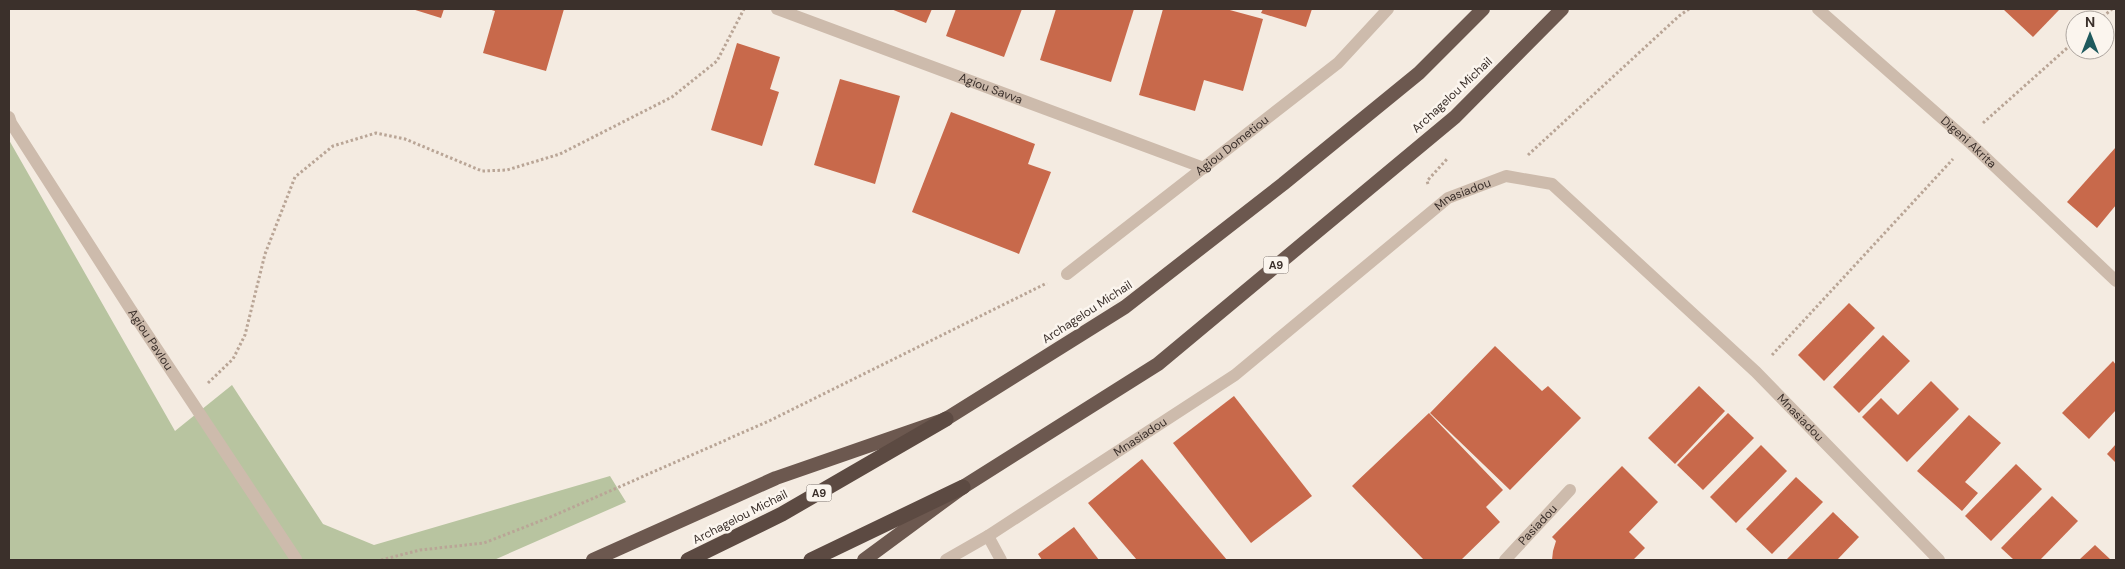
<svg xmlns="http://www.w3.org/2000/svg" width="2125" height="569" font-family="'DM Sans',sans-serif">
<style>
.green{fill:#b8c4a0}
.building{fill:#c8694b}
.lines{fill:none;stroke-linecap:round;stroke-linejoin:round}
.path{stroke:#b9a596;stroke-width:3;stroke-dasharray:2.5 2.5;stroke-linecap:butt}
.minor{stroke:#cdbbac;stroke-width:12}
.trunk{stroke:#6c584f;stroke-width:14}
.motorway{stroke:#5c4a42;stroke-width:15}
.labels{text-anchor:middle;stroke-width:5;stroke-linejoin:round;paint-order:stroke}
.shield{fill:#fbf5ee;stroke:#756b66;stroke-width:1}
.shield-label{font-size:11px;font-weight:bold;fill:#3b302b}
.street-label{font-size:12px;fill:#3b302b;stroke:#fbf5ee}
</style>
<rect width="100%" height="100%" fill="#f4ebe1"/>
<!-- green -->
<polygon class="green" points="9,140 175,431 232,385 323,524 374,545 610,476 626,502 494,560 9,560"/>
<!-- building -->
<g class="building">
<polygon points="412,9 444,9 441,18"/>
<polygon points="488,9 564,9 546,71 483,53 495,11"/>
<polygon points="891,9 932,9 926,23"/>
<polygon points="956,9 1022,9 1004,57 946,36"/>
<polygon points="1056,9 1134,9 1111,82 1040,60"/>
<polygon points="1163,9 1226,9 1263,19 1243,91 1204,80 1195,111 1139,95"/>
<polygon points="1263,9 1312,9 1306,27 1261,13"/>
<polygon points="2003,9 2060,9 2033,37"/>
<polygon points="737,43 780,57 770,89 779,92 762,146 711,130"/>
<polygon points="840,79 900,96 875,184 814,165"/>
<polygon points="951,112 1035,144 1028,164 1051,172 1019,254 912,212"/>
<polygon points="2116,147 2116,205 2097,228 2067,202"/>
<polygon points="1849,303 1875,328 1824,381 1798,355"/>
<polygon points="1883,335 1910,361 1859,413 1833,387"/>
<polygon points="1495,346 1542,391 1548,386 1581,418 1510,490 1430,413"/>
<polygon points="2113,361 2116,365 2116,410 2089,439 2062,413"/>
<polygon points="1931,381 1959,409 1907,462 1862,417 1881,398 1898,415"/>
<polygon points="1699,386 1725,411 1675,464 1648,438"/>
<polygon points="1234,396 1312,496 1251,543 1173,443"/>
<polygon points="1429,413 1503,490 1486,507 1500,522 1461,560 1424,560 1352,486"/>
<polygon points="1728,413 1754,438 1703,490 1677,465"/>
<polygon points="1969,415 2001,443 1965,482 1978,493 1962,511 1917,471"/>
<polygon points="2116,444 2116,463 2107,454"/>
<polygon points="1761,445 1787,471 1736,523 1710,497"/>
<polygon points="1142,459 1227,560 1137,560 1088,503"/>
<polygon points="2016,464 2042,489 1991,541 1965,516"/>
<polygon points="1622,466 1658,502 1629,532 1645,548 1633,560 1552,560 1553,551 1556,541 1552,537"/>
<polygon points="1796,477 1823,502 1772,554 1746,529"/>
<polygon points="2052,496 2078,521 2040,560 2014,560 2001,548"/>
<polygon points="1833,512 1859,537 1837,560 1786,560"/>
<polygon points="1074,527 1099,560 1042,560 1038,554"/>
<polygon points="2095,545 2111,560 2079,560"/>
</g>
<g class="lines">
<!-- path -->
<g class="path">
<polyline points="2099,20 2112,9"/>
<polyline points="1983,123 2075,41"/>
<polyline points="1528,155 1679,16 1689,9"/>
<polyline points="1428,184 1427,181 1447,159"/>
<polyline points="1772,355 1953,159"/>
<polyline points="208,383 233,359 245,335 265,254 295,177 333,146 376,133 405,139 482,171 507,170 560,154 672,97 717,61 744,9"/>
<polyline points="381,560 420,550 484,543 553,516 769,421 1047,283"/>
</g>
<!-- minor -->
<g class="minor">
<path id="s1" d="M777,9L1204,168"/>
<path id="s2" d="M1818,9L1969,142L2116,281"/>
<path id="s3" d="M9,117L11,123L131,310L296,559"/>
<path id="s4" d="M1067,274L1338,63L1388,9"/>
<polyline points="988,536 1001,560"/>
<path id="s5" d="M946,560L988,536L1235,375L1448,198L1506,176L1552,184L1756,372L1939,560"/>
<path id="s6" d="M1505,560L1570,490"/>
</g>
<!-- trunk -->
<g class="trunk">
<polyline points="593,560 776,478 946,419 1125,307 1283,184 1419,73 1483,9"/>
<polyline points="864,560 963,487 1158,364 1455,117 1562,9"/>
</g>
<!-- motorway -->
<g class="motorway">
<polyline points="688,560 782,514 946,419"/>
<polyline points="811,560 963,487"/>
</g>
</g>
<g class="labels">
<!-- shield labels -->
<g class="shield">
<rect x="1263.5" y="256.5" width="25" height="17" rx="4"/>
<rect x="806.5" y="484.5" width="25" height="17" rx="4"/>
</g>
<g class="shield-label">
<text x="1276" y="269">A9</text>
<text x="819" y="497">A9</text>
</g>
<!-- street labels -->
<g class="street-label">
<text dy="4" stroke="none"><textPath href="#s1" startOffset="228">Agiou Savva</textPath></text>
<text transform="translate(1452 95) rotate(-43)" y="4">Archagelou Michail</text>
<text dy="4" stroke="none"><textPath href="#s2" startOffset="201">Digeni Akrita</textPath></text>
<text dy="4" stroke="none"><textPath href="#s4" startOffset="209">Agiou Dometiou</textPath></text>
<text dy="4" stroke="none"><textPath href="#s5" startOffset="635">Mnasiadou</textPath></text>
<text transform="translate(1087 312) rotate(-33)" y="4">Archagelou Michail</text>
<text dy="4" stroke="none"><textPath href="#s3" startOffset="264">Agiou Pavlou</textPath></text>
<text dy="4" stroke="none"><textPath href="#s5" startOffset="1070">Mnasiadou</textPath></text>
<text dy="4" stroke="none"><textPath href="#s5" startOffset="230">Mnasiadou</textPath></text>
<text transform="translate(740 517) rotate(-27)" y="4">Archagelou Michail</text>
<text dy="4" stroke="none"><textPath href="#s6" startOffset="48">Pasiadou</textPath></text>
</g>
</g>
<!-- border -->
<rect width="2125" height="569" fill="none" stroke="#3b302b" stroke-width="20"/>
<!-- north arrow -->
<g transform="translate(2090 35)"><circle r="24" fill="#fbf5ee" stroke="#aea6a0"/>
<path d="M0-4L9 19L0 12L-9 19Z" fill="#1f5a5e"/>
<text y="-8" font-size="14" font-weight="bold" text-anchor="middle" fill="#3b302b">N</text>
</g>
</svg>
